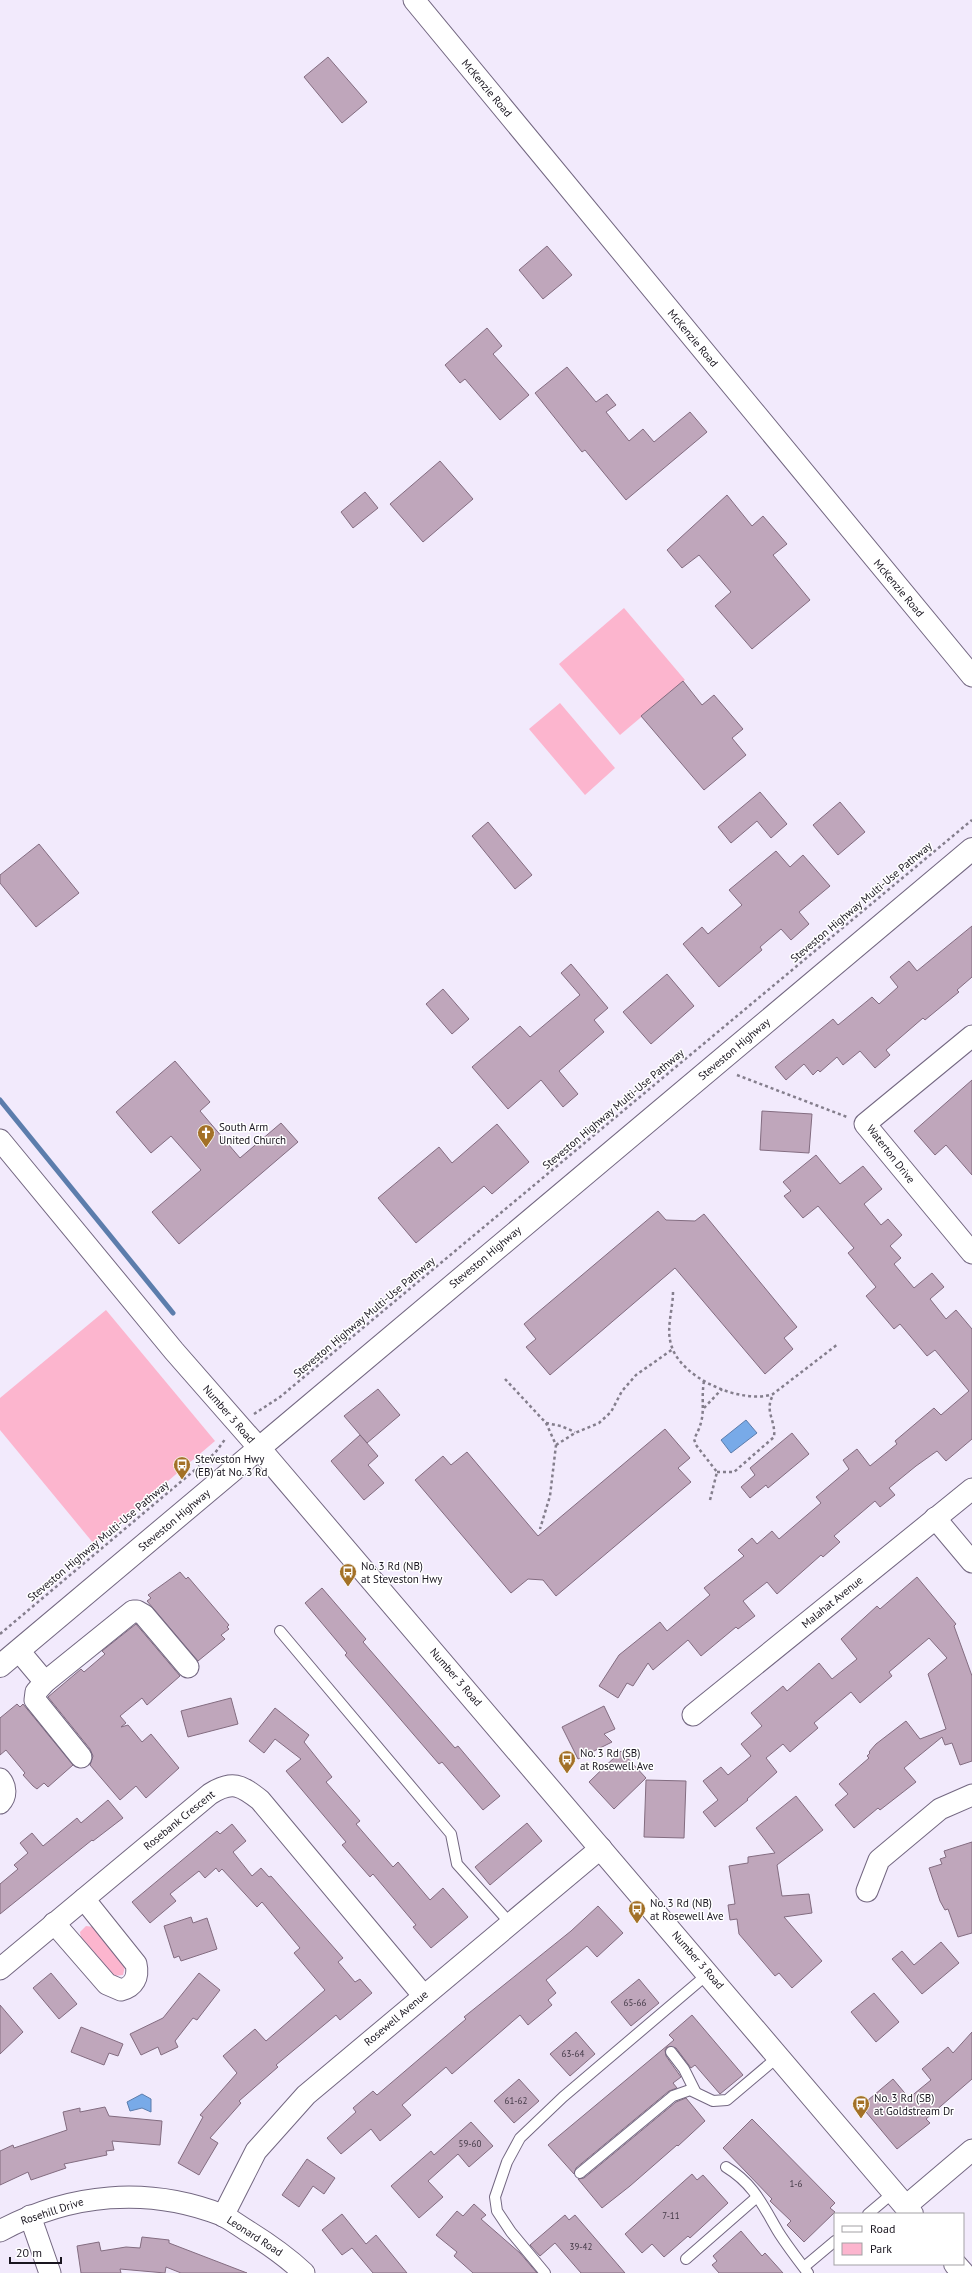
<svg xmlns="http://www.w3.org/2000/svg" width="972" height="2273" font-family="'PT Sans',sans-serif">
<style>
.green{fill:#fcb5ce}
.water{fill:#78aae8;stroke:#5c7dac}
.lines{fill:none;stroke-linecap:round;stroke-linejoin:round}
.stream{stroke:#5c7dac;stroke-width:5}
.building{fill:#bfa6bb;stroke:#836c80}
.lane-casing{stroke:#736781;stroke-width:12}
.street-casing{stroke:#736781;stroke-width:23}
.secondary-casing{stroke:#736781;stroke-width:24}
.path{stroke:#847e8c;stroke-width:2.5;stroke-dasharray:3 3;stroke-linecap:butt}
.lane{stroke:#fff;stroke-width:10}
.street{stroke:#fff;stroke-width:21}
.secondary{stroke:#fff;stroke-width:22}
.labels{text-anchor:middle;stroke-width:3;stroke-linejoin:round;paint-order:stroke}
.number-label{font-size:9px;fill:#423946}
.street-label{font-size:11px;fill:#19151f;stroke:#fff}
.poi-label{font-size:11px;fill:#19151f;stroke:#fff;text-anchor:start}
</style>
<rect width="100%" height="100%" fill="#f2eafc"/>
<!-- green -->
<g class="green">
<polygon points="624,608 685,680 620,735 559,664"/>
<polygon points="560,703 615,768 585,795 529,729"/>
<polygon points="106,1310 215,1441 94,1544 0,1430 0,1398"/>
<polygon points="86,1926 94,1927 125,1966 123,1975 114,1976 81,1938 80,1932"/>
</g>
<!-- water -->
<g class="water">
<polygon points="746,1420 757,1433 731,1453 721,1440"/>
<polygon points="142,2094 151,2099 151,2112 142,2108 130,2111 127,2102"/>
</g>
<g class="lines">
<!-- stream -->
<polyline class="stream" points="0,1100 173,1313"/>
</g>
<!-- building -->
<g class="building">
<polygon points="328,57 367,102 342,123 304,77"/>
<polygon points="547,246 572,275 543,299 519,270"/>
<polygon points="487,328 502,346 493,354 529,395 500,420 465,379 460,383 445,365"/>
<polygon points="567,367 596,402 607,394 616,405 606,412 629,441 643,429 654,442 690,412 707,432 626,500 585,450 582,452 535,393"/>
<polygon points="440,461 473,499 423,542 390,504"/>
<polygon points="365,492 378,508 353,528 341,512"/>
<polygon points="727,495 752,526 763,516 787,544 773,555 810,600 752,649 715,606 731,592 699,555 682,568 667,550"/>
<polygon points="683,681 702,705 714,695 743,729 732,738 746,755 704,790 641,716"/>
<polygon points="760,792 787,824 771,838 757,821 731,843 718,827"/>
<polygon points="840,802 865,832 838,855 813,825"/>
<polygon points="488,822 532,875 515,889 472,836"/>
<polygon points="39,844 79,893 36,927 0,883 0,875"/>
<polygon points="776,851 790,867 803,855 830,886 799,912 809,924 791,940 781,929 760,947 762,950 719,987 683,944 702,927 708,934 742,905 729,890"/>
<polygon points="972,926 972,977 957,990 959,992 925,1020 923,1018 886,1050 890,1055 875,1068 860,1051 843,1065 837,1057 820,1072 818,1070 813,1075 804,1064 786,1080 775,1067 833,1019 838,1025 872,997 879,1004 898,987 890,977 909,961 917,971"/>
<polygon points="571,964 608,1008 594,1020 604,1032 559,1071 578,1094 563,1107 541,1080 508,1109 472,1067 520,1026 530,1037 580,995 561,973"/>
<polygon points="667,974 694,1006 651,1044 623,1012"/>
<polygon points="443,989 469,1019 452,1034 426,1004"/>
<polygon points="175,1061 210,1102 200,1111 240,1158 281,1123 298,1142 179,1244 152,1212 201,1170 171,1136 151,1153 116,1112"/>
<polygon points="972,1080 972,1175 946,1145 935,1155 914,1131"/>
<polygon points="762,1111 812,1114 809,1153 760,1150"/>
<polygon points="497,1124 529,1162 492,1194 484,1186 416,1243 378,1198 439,1147 452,1163"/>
<polygon points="816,1155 840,1184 863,1166 882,1189 864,1204 881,1225 888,1219 902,1235 890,1246 901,1258 894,1264 914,1288 932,1273 944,1287 930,1299 946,1319 956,1310 972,1329 972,1439 946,1461 937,1451 916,1466 889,1488 895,1495 880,1507 875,1501 834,1536 840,1542 823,1557 821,1555 777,1594 767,1582 743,1601 755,1616 738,1629 736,1627 701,1656 688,1640 653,1670 648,1663 633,1686 627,1683 618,1698 599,1686 619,1655 660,1622 667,1631 710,1595 704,1588 744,1556 738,1550 752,1538 757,1544 772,1531 779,1539 821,1503 816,1497 849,1469 843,1460 857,1449 870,1466 897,1444 895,1441 934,1408 941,1415 969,1391 935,1350 927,1356 900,1324 894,1329 866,1296 876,1287 848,1253 854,1248 818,1206 803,1218 784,1196 791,1191 783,1182"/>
<polygon points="658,1211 666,1220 695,1221 704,1214 797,1327 784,1338 793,1349 765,1374 675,1268 550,1375 526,1347 536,1339 524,1324"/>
<polygon points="378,1389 400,1415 367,1443 344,1416"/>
<polygon points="665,1429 690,1458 678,1468 691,1482 556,1596 543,1580 528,1579 511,1593 415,1480 443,1456 451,1465 467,1452 538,1536"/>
<polygon points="792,1433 809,1454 768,1488 766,1485 750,1498 741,1487 755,1475 750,1468"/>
<polygon points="360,1435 378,1456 368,1465 384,1483 364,1500 331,1461"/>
<polygon points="180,1572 186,1579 188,1577 229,1625 227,1627 229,1629 221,1635 225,1639 198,1661 147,1601 151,1598 148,1595"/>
<polygon points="917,1577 956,1624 954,1626 972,1676 972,1761 960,1765 952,1743 945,1745 942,1737 904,1768 916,1782 880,1810 878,1808 854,1828 835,1805 848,1794 839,1784 869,1758 867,1756 870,1753 869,1752 876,1744 906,1721 920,1739 946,1729 928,1674 947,1658 929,1638 889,1672 892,1676 860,1703 851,1692 814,1723 818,1728 790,1752 783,1744 766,1758 777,1772 747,1799 748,1800 715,1827 703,1812 718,1800 703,1781 721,1767 728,1775 751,1756 741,1744 762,1726 751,1713 783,1686 787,1691 819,1663 832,1679 857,1659 841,1639 877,1606 880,1609"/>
<polygon points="322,1588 366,1639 363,1642 455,1748 458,1746 500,1796 483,1810 442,1762 439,1764 345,1655 347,1653 305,1603"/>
<polygon points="136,1624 180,1676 147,1705 142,1698 120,1716 126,1723 121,1727 128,1725 142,1742 151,1734 179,1768 146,1798 136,1786 120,1800 90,1765 93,1756 90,1749 48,1697 81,1669 84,1672 105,1654 102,1651"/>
<polygon points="231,1698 238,1724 188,1737 181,1711"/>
<polygon points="17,1704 20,1707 23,1704 73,1765 48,1787 44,1783 37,1789 33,1786 23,1775 25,1773 6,1750 0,1755 0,1718"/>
<polygon points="604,1706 615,1729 604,1734 612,1742 578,1759 562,1727"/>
<polygon points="275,1708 309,1735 304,1742 332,1777 326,1782 360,1821 356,1824 393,1867 398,1862 430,1900 443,1888 468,1917 431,1948 413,1927 416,1925 373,1874 370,1877 342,1845 346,1842 286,1771 301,1759 275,1739 264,1753 249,1741"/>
<polygon points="621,1751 646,1778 614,1809 589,1782"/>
<polygon points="646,1780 686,1781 684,1838 644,1837"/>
<polygon points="796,1796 823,1830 777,1865 782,1896 809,1894 812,1913 784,1917 822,1961 792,1988 779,1973 775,1976 739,1934 737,1919 730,1920 728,1905 735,1904 729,1866 748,1863 748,1857 775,1853 756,1828"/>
<polygon points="108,1800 123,1818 93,1841 92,1840 0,1914 0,1884 18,1869 14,1865 28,1853 20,1843 32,1833 43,1846 77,1818 81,1823"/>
<polygon points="527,1823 542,1841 490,1885 475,1867"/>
<polygon points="232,1824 246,1841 233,1852 252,1876 261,1868 269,1877 271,1876 343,1958 338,1962 355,1982 360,1979 372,1993 340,2020 336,2015 276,2065 278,2067 239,2101 241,2103 210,2138 218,2143 199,2175 178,2163 203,2117 200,2115 237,2073 223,2056 255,2029 266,2041 325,1990 294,1953 300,1948 262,1902 257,1907 222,1869 219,1872 216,1868 205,1878 199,1871 170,1894 176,1901 150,1923 132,1902 217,1831 220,1834"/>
<polygon points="972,1842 972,1933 958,1937 948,1909 945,1910 940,1901 929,1868 942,1864 940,1859 946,1857 944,1851"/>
<polygon points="598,1906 623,1933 597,1957 587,1946 546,1980 556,1993 548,2000 552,2005 528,2025 520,2015 452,2074 446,2067 402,2105 411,2115 380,2141 371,2129 341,2154 327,2138 356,2112 353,2108 373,2091 377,2095 466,2019 464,2017 571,1931"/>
<polygon points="191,1917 193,1923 207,1918 217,1949 181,1961 179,1956 174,1958 164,1926"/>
<polygon points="941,1942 959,1963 922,1994 892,1959 902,1951 914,1965"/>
<polygon points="51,1973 77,2004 59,2019 33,1988"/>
<polygon points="199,1973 220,1990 197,2020 193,2018 175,2041 178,2047 161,2055 158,2047 141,2055 130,2034 163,2018"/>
<polygon points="639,1979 659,2003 631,2026 611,2002"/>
<polygon points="874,1993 899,2022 876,2042 851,2012"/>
<polygon points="0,2005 23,2032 0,2054"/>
<polygon points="692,2015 743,2075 720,2094 695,2065 691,2068 676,2048 667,2047 665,2050 666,2056 681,2077 673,2083 677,2088 669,2091 576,2168 574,2174 548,2145 674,2040 669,2035"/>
<polygon points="81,2027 123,2044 118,2056 109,2053 104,2065 71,2052"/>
<polygon points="576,2032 595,2054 570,2076 550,2054"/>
<polygon points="972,2032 972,2079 926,2119 930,2123 897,2149 861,2106 893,2079 909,2098 931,2080 922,2069 948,2047 953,2053"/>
<polygon points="519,2079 539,2101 514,2123 494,2101"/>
<polygon points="686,2098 705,2121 678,2146 677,2145 630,2186 602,2208 578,2179 584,2178 676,2102"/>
<polygon points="105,2107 109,2116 162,2121 160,2145 112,2141 114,2150 106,2151 107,2155 64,2164 66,2168 31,2180 28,2172 0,2185 0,2151 13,2145 14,2148 67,2130 63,2112 80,2108 80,2112"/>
<polygon points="752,2119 835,2203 830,2208 835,2212 804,2242 787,2225 791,2221 770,2201 772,2199 723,2148"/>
<polygon points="471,2122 493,2146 469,2167 458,2154 428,2181 443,2197 419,2218 391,2186 431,2151 434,2155"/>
<polygon points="307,2159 335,2178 324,2194 313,2186 299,2207 282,2195"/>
<polygon points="692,2174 697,2180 703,2175 728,2203 690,2238 688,2236 664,2257 652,2244 642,2253 625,2234"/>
<polygon points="474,2204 486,2215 481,2219 520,2253 537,2273 473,2273 454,2256 457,2252 436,2235 457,2211 463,2216"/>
<polygon points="342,2214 366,2244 376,2235 407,2273 373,2273 352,2248 342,2255 322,2230"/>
<polygon points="565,2215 569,2220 575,2215 625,2273 581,2273 555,2243 540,2256 530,2245"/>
<polygon points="741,2231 762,2256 765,2253 783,2273 719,2273 712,2265 717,2261 713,2256"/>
<polygon points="142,2237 169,2240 169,2243 247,2273 181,2273 166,2267 165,2273 120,2269 121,2273 81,2273 77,2246 99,2242 101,2251 126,2247 140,2248"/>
</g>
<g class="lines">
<!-- lane casing -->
<g class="lane-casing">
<g id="lane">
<polyline points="280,1631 451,1834 457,1864 510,1923"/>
<polyline points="671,2052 684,2069 695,2091"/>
<path d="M726,2167C754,2184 763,2206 779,2233C788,2247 798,2260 808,2273"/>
<polyline points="580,2173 673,2096 690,2090 713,2101 727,2100 779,2056"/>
<polyline points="868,2214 894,2192"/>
<polyline points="686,2259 757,2197"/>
<polyline points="804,2267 835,2241"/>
<polyline points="545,2273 511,2232 497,2211 495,2197 507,2162 520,2138 563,2097 709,1973"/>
</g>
</g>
<!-- street casing -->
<g class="street-casing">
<g id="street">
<polyline points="414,0 972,676"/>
<polyline points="972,1036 865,1124 972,1253"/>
<polyline points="0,1140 174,1351 259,1448"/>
<polyline points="935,1518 972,1562"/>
<polyline points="19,1651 45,1682"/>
<polyline points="693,1715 972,1489"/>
<polyline points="81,1757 35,1700 36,1692 45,1682 133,1611 137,1611 144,1615 188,1667"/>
<path d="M0,1779C6,1786 7,1796 0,1803"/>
<polyline points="867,1891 879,1860 940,1809 972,1795"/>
<path d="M54,1923L107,1984L121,1990C134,1987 139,1977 136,1964L84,1899"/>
<path d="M0,1969L210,1794C232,1780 241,1785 260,1800L423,1995"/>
<polyline points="906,2206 972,2150"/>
<polyline points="30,2216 50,2273"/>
<polyline points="223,2216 256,2151 306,2095 601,1848"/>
<path d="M0,2231C70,2193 148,2186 222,2215C230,2219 238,2225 246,2230C267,2243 286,2256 304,2273"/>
</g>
</g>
<!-- secondary casing -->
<g class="secondary-casing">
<g id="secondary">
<polyline points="259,1448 912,2214"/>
<polyline points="0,1666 972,849"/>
<polyline points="955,2264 963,2273"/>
</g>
</g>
<!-- path -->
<g class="path">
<polyline points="737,1075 847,1117"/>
<path d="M673,1292C673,1309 666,1328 671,1344C679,1378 742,1405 773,1394L838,1344"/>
<polyline points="505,1379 546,1423 556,1445 550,1496 540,1529"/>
<path d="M704,1381C700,1406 708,1414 694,1439L696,1445L717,1472L710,1500"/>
<polyline points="704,1408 722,1389"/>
<polyline points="254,1414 280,1397 972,820"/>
<polyline points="546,1423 561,1426 575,1432"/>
<polyline points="556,1445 575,1433 599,1423 611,1412 622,1391 636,1375 673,1349"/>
<path d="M717,1472H734L774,1437C776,1420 764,1412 773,1395"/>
<polyline points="0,1634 215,1453 226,1438"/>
</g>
<!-- lane -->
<use href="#lane" class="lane"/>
<!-- street -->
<use href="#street" class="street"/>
<!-- secondary -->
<use href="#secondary" class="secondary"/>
</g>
<!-- icons -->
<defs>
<g id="church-pin" transform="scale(0.9)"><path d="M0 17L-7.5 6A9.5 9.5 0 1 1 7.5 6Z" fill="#a37127" stroke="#fff"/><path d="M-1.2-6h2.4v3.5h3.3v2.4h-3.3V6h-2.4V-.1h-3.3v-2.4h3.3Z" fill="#fff"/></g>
<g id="bus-pin" transform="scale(0.9)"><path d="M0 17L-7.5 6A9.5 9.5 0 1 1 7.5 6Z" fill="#a37127" stroke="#fff"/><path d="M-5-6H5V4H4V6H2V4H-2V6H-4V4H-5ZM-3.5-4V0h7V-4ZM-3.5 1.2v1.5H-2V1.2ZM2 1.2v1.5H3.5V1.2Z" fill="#fff"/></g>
</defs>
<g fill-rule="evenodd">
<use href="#church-pin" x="206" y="1133"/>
<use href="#bus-pin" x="182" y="1465"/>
<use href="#bus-pin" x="348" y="1572"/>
<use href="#bus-pin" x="567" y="1759"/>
<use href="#bus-pin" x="637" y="1909"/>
<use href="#bus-pin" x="861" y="2104"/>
</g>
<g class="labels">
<!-- number labels -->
<g class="number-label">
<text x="635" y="2006">65-66</text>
<text x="573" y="2057">63-64</text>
<text x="516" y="2104">61-62</text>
<text x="470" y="2147">59-60</text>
<text x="796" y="2187">1-6</text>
<text x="671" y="2219">7-11</text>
<text x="581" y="2250">39-42</text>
</g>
<!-- street labels -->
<g class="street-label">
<text transform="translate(487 88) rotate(50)" y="4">McKenzie Road</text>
<text transform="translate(693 338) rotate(50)" y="4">McKenzie Road</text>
<text transform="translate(899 588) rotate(50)" y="4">McKenzie Road</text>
<text transform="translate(861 902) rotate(-40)" y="4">Steveston Highway Multi-Use Pathway</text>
<text transform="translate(734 1049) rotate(-40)" y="4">Steveston Highway</text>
<text transform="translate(613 1109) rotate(-40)" y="4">Steveston Highway Multi-Use Pathway</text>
<text transform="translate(891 1154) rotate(52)" y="4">Waterton Drive</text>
<text transform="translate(485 1257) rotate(-40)" y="4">Steveston Highway</text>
<text transform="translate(364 1317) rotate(-40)" y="4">Steveston Highway Multi-Use Pathway</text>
<text transform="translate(229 1414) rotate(49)" y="4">Number 3 Road</text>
<text transform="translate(174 1520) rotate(-40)" y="4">Steveston Highway</text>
<text transform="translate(98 1541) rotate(-40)" y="4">Steveston Highway Multi-Use Pathway</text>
<text transform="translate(832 1602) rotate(-39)" y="4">Malahat Avenue</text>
<text transform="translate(456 1677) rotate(49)" y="4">Number 3 Road</text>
<text transform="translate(179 1820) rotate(-39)" y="4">Rosebank Crescent</text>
<text transform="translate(698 1960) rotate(49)" y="4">Number 3 Road</text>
<text transform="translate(396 2018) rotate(-40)" y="4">Rosewell Avenue</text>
<text transform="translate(52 2211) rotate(-18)" y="4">Rosehill Drive</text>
<text transform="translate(255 2236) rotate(33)" y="4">Leonard Road</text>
</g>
<!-- poi labels -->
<g class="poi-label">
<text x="219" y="1131">South Arm<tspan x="219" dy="13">United Church</tspan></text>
<text x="195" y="1463">Steveston Hwy<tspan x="195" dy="13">(EB) at No. 3 Rd</tspan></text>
<text x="361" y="1570">No. 3 Rd (NB)<tspan x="361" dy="13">at Steveston Hwy</tspan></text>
<text x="580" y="1757">No. 3 Rd (SB)<tspan x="580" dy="13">at Rosewell Ave</tspan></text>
<text x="650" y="1907">No. 3 Rd (NB)<tspan x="650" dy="13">at Rosewell Ave</tspan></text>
<text x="874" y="2102">No. 3 Rd (SB)<tspan x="874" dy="13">at Goldstream Dr</tspan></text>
</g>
</g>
<!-- legend -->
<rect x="834" y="2213" width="130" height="52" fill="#ffffff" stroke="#a3a1a5"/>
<rect x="842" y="2226" width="20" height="6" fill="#ffffff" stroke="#a3a1a5"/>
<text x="870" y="2233" font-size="12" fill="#19151f">Road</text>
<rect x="842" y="2243" width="20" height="12" fill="#fcb5ce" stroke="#a3a1a5"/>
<text x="870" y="2253" font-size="12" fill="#19151f">Park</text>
<!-- scale -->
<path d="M10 2257v6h51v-6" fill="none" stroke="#19151f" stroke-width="2"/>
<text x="16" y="2257" font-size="12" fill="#19151f" stroke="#ffffff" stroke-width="3" paint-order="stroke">20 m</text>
</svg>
